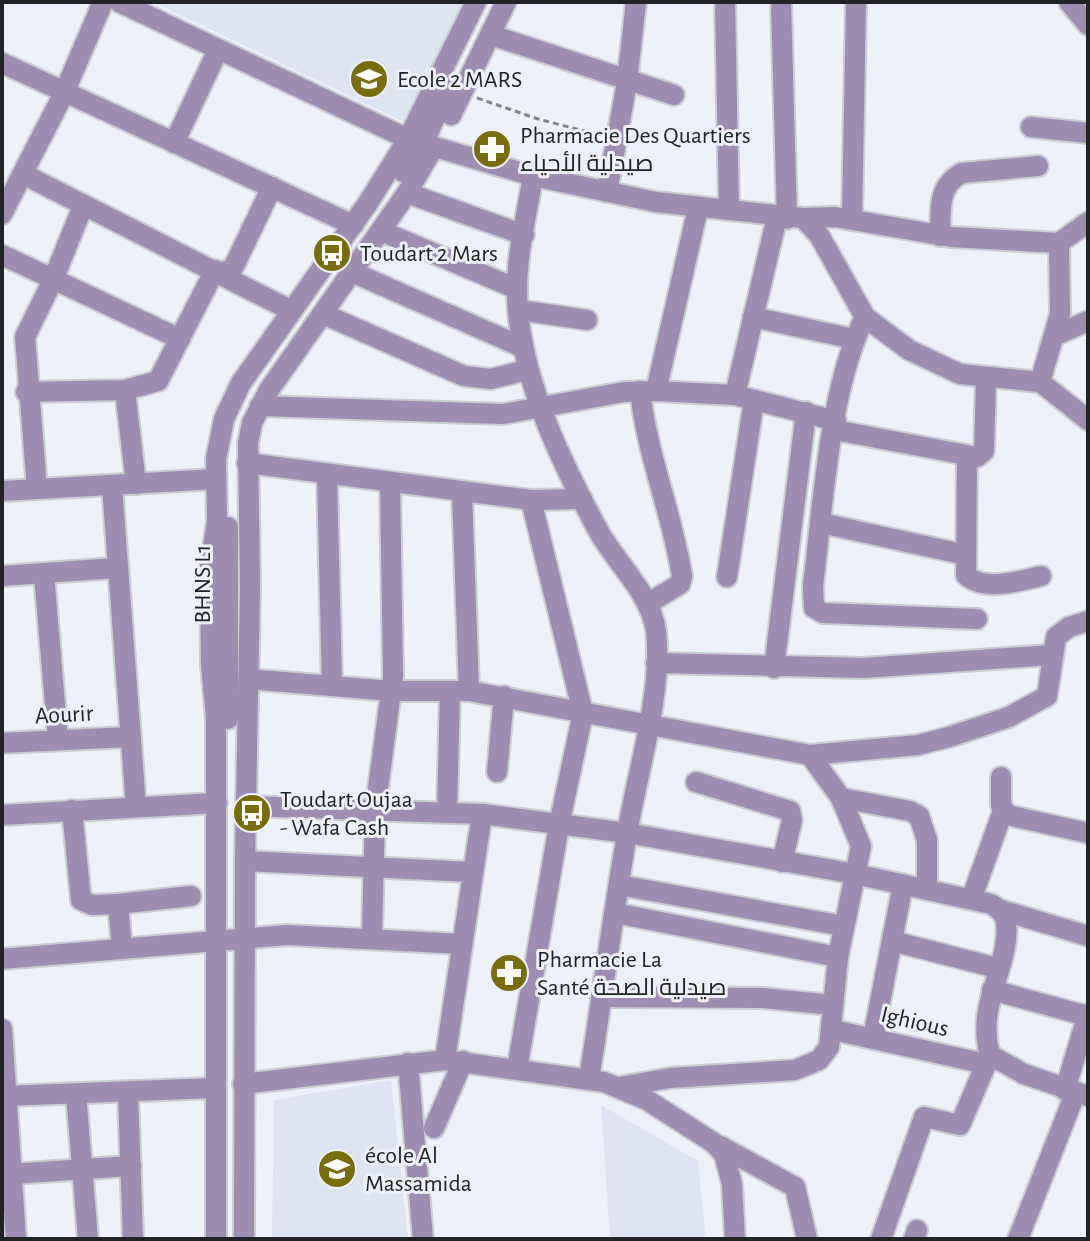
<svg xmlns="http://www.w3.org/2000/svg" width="1090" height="1241" font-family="'Alegreya Sans',Cairo,sans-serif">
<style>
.built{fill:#dfe4f3}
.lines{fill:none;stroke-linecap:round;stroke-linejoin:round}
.minor-casing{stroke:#c9ccd3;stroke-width:24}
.path{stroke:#83858a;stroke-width:3;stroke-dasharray:6 4;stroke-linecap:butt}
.minor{stroke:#9e8db2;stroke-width:20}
.labels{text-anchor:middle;stroke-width:6;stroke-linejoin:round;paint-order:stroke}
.poi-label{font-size:24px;fill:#222326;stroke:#eef1f9;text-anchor:start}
.street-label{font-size:24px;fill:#222326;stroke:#eef1f9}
</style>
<rect width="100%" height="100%" fill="#eef1f9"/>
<!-- built -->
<g class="built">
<polygon points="153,2 463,2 406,123"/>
<polygon points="391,1080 408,1239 272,1239 274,1100"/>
<polygon points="601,1105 698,1161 706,1239 610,1239"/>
</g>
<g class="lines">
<!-- minor casing -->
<g class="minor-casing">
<g id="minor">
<polyline points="119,2 408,139 533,176 656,202 803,218 819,235 865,317 909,350 960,374 1040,382 1088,420"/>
<polyline points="725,2 729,210"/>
<polyline points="781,2 787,219"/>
<polyline points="1069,2 1088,25"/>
<polyline points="491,35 674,95"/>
<polyline points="2,63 353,225"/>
<polyline points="451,115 506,2"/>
<polyline points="1031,127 1088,133"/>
<polyline points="174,143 218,50"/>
<polyline points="403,172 423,143 449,88"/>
<polyline points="23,174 292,311"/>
<path d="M533,176C527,213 517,252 517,289C517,372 560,460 599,532C617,564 651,594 656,631C663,694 637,772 627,834C613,915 602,997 589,1079"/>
<polyline points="607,192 627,82 636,2"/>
<polyline points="407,193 524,235"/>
<polyline points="2,214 64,93 103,2"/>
<polyline points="803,218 835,217 951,237 1059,243"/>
<polyline points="852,220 856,2"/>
<polyline points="381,231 517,289"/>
<path d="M940,236C941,210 937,186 962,173L1038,166"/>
<polyline points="2,255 180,339"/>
<polyline points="352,272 520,346"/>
<polyline points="222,273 233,268 272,187"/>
<polyline points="519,310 587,320"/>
<polyline points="323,314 464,376 491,379 526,370"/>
<polyline points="753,317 854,339"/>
<path d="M865,317C829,388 823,506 813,586L814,608L823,613L977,619"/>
<polyline points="1056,335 1088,321"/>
<polyline points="1040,382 1060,314 1059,243 1088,222"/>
<polyline points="125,390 136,484"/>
<path d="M640,391C647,455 672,513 682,576L680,584L647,604"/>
<polyline points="656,391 698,208"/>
<polyline points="26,392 125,390 158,381 215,270"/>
<polyline points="735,395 777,217"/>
<polyline points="260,406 503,414 624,392 656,391 735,395 836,421"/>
<polyline points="835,430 977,457 984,451 986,379"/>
<path d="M967,456L966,575C984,592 1020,581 1041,576"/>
<polyline points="247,463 531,500 582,499"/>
<polyline points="327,475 332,686"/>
<polyline points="112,486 136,807"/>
<polyline points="37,489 25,337 53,280 83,206"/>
<polyline points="2,491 216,479"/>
<polyline points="462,492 469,691"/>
<polyline points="821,523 966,555"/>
<polyline points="228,527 228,719"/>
<polyline points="44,574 58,740"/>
<polyline points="2,576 116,568"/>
<polyline points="727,577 754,400"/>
<polyline points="656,663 863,668 1051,655"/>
<polyline points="774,668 806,412"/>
<polyline points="249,679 391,691 469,691 810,755 841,798 861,846 838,957 829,1047 819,1060 795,1070 670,1078 619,1087"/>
<polyline points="2,743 129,737"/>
<polyline points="810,755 918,745 949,737 1009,717 1047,696 1056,637 1069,627 1088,621"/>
<polyline points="497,772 504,696"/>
<polyline points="1001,777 1001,805 1007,815 1088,833"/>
<polyline points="696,782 790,811 792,820 782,862"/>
<polyline points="841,798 910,811 919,816 927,840 927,889"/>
<polyline points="246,806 482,814"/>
<polyline points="72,810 81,900 92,905 118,904"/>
<polyline points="447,812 450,691"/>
<polyline points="2,815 217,803"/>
<polyline points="245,861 471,872"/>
<polyline points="619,885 843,926"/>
<polyline points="972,897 1003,811"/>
<polyline points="1001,910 1088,936"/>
<polyline points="615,913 838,957"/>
<polyline points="372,937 375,811 393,676 390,483"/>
<polyline points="892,941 997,968"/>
<polyline points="122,948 118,904 191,896"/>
<polyline points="2,959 287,935 462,944"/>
<polyline points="992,990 1087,1016"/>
<polyline points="601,997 762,998 832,1005"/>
<polyline points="2,1029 16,1239"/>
<polyline points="833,1030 986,1064"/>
<polyline points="873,1038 903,884"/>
<path d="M445,1060L482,814L627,833L855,874L991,904C999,909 1005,913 1006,923C1011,965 975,1004 990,1055L1024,1074L1088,1096"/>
<polyline points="408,1063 423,1239"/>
<polyline points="517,1069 559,825 583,713 531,500"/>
<polyline points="243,1084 445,1060 604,1082 647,1100 714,1143 724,1154 732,1184 735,1239"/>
<polyline points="1065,1090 1088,1014"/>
<polyline points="76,1094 88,1239"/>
<polyline points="128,1094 133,1239"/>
<polyline points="5,1096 214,1088"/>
<polyline points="434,1128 463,1061"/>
<polyline points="720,1146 795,1187 807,1239"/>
<polyline points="11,1174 131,1166"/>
<polyline points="216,1239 216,718 211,665 210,567 217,521 216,459 224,419 241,383 368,203 408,139 476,2"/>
<polyline points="244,1239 245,861 250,586 248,443 252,423 269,390 407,193 432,150"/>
<polyline points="881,1239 924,1117 960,1125 990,1055"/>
<polyline points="914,1239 917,1230"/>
<polyline points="1018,1239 1075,1094"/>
</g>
</g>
<!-- path -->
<polyline class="path" points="477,98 538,119 600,135"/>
<!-- minor -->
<use href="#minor" class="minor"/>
</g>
<!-- icons -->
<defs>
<g id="school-disc" transform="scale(2)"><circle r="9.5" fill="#786d09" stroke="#eef1f9"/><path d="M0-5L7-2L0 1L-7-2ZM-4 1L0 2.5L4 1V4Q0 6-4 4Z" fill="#fff"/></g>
<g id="pharmacy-disc" transform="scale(2)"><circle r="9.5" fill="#786d09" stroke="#eef1f9"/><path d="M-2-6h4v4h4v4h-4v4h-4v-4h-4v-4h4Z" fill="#fff"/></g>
<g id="bus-disc" transform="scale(2)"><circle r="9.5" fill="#786d09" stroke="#eef1f9"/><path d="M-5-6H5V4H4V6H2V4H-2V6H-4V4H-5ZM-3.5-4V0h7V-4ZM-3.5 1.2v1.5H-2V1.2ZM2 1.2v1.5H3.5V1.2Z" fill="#fff"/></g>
</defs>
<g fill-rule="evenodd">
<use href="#school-disc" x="369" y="79"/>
<use href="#pharmacy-disc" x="492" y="149"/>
<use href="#bus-disc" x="332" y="253"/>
<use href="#bus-disc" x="252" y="813"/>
<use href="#pharmacy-disc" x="509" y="973"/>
<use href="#school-disc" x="337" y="1169"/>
</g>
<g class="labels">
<!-- poi labels -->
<g class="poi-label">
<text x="397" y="87">Ecole 2 MARS</text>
<text x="520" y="143">Pharmacie Des Quartiers<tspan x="520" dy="28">صيدلية الأحياء</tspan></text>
<text x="360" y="261">Toudart 2 Mars</text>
<text x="280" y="807">Toudart Oujaa<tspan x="280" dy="28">- Wafa Cash</tspan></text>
<text x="537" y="967">Pharmacie La<tspan x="537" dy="28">Santé صيدلية الصحة</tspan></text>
<text x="365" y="1163">école Al<tspan x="365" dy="28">Massamida</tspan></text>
</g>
<!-- street labels -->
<g class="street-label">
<text transform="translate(202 584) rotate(-90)" y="8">BHNS L1</text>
<text transform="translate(64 714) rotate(-3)" y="8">Aourir</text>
<text transform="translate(915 1021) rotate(13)" y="8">Ighious</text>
</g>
</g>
<!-- border -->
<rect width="1090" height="1241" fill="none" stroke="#222326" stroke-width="8"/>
</svg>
